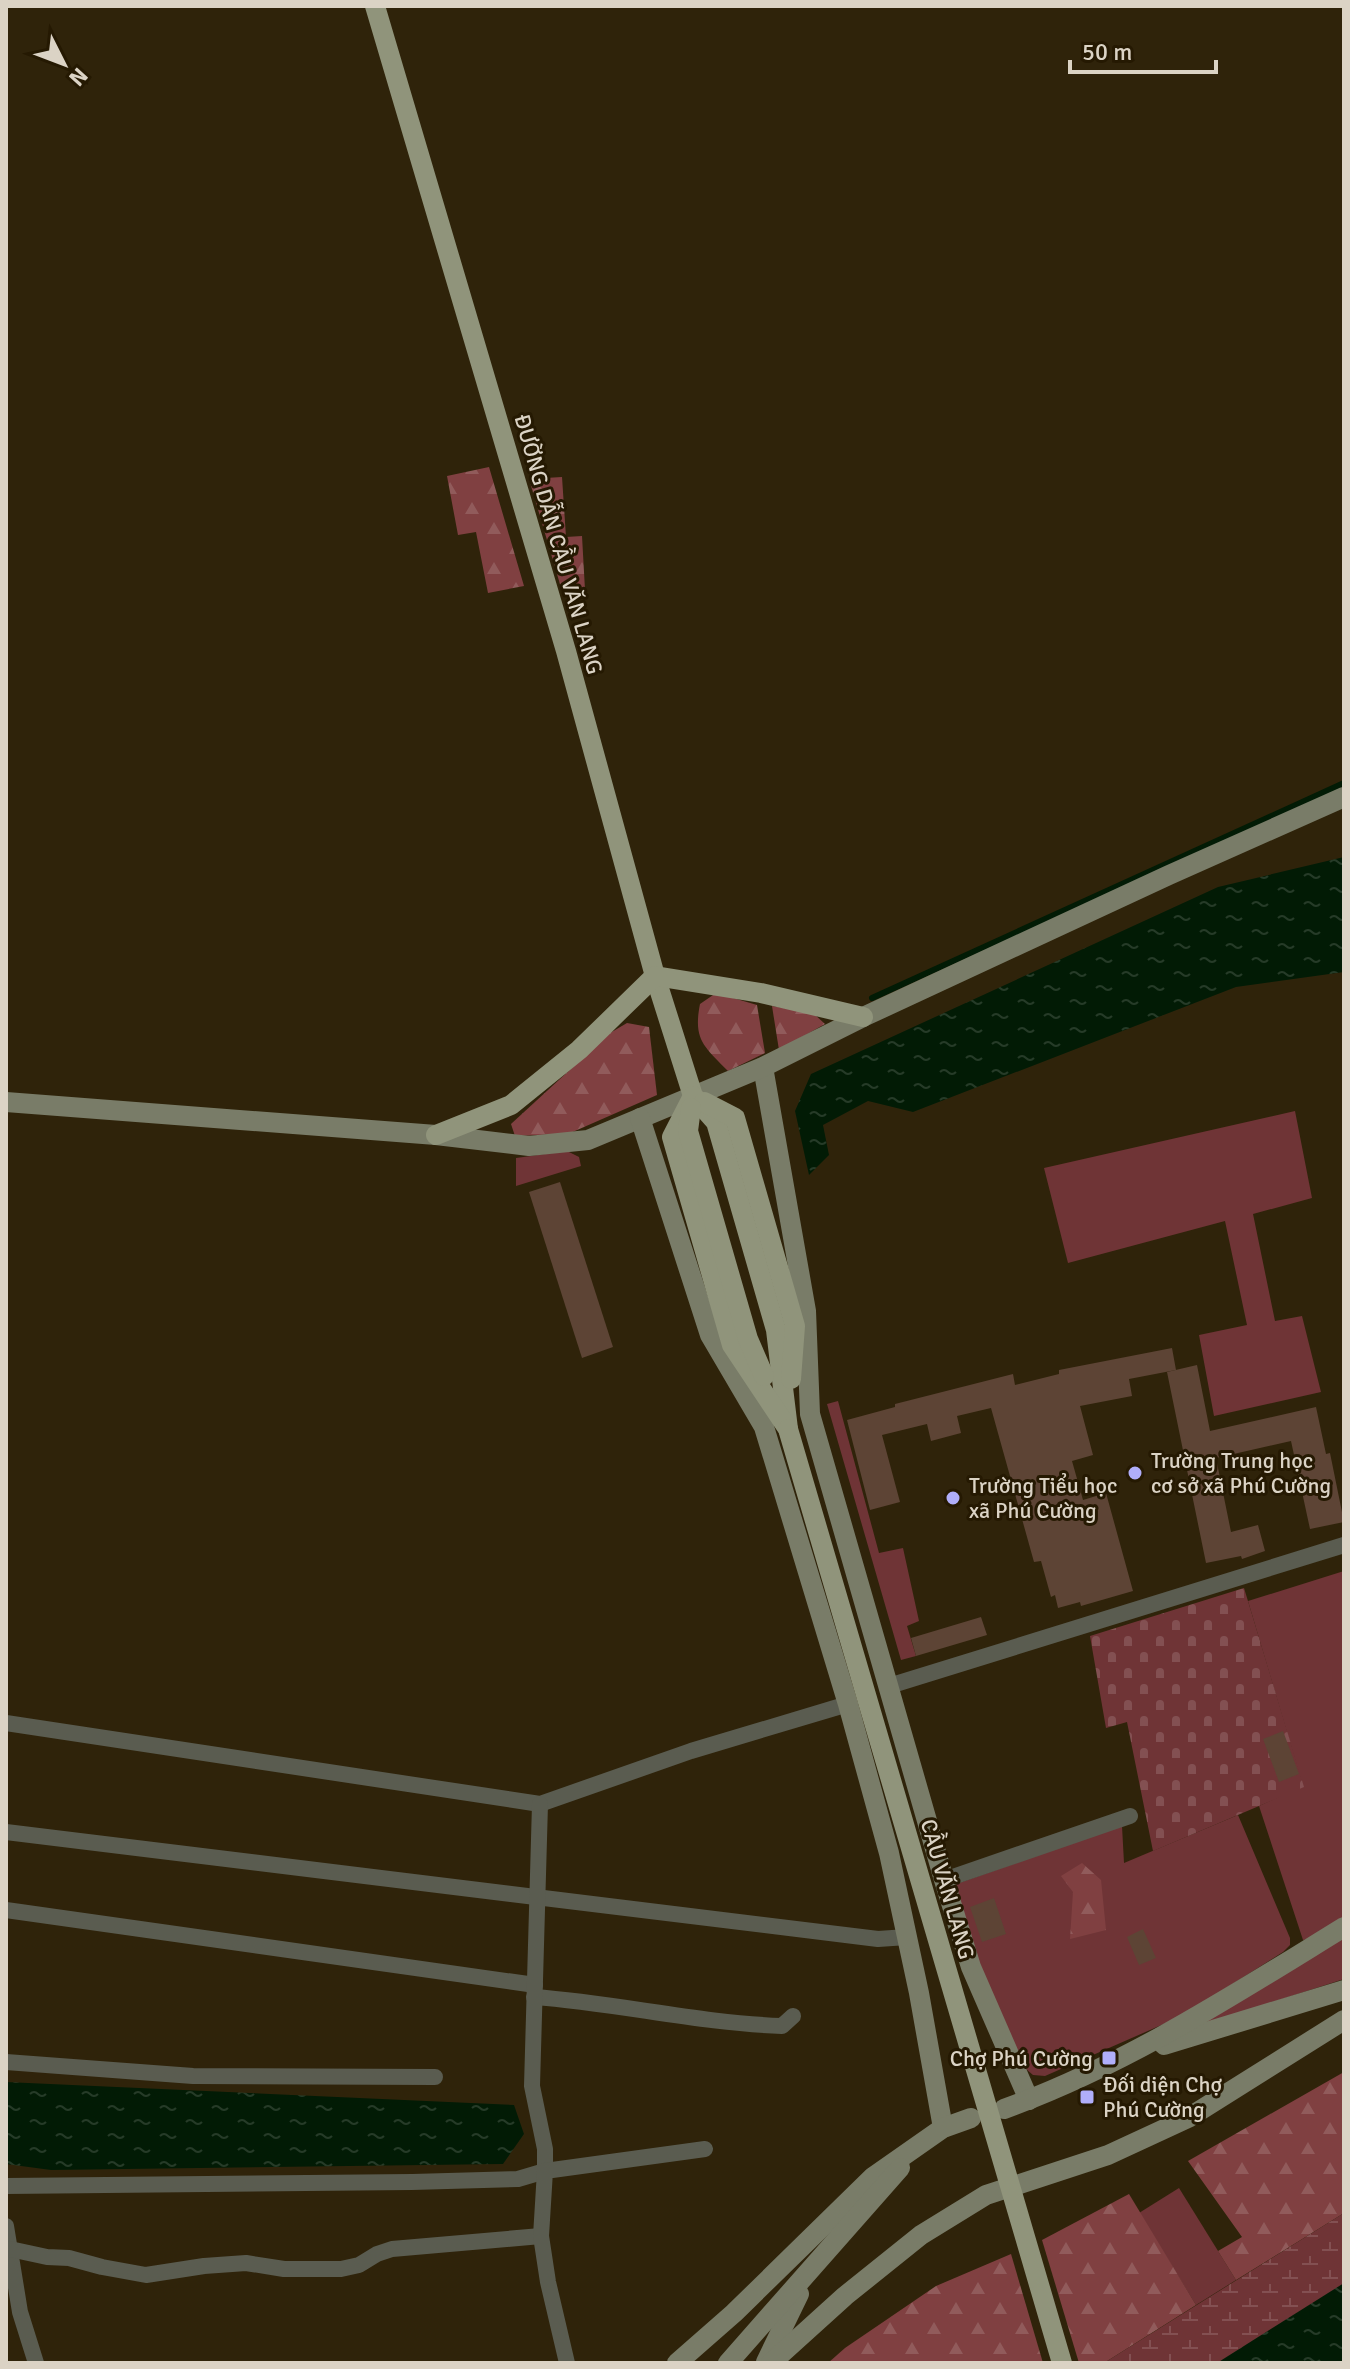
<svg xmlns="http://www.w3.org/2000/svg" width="1350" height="2369" font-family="Signika,sans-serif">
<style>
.green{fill:#6f3436}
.forest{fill:url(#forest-firs)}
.wetland{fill:url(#wetland-marsh)}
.cemetery{fill:url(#cemetery-stones)}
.water{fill:url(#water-ripples)}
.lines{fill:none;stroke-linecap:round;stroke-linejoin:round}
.stream{stroke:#021b05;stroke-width:6}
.building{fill:#5d4435}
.minor{stroke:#5a5c50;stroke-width:16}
.secondary{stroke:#797c68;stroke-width:20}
.primary{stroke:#90947b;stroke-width:20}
.primary-bridge{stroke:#90947b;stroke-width:20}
.poi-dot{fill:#b0aefa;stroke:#251902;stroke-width:3}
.labels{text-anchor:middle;stroke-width:6;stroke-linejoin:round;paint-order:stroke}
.street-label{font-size:22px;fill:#dbd3c5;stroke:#251902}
.poi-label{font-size:22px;fill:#dbd3c5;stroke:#251902;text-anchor:start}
</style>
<defs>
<pattern id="forest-firs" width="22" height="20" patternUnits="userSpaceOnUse" patternTransform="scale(2)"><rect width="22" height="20" fill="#804041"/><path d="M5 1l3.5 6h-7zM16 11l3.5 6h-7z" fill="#915b5b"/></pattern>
<pattern id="wetland-marsh" width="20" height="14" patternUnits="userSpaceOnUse" patternTransform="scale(2)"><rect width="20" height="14" fill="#6f3436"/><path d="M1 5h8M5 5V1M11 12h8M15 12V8" fill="none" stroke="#835052"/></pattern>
<pattern id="cemetery-stones" width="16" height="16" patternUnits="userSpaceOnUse" patternTransform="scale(2)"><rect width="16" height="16" fill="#6f3436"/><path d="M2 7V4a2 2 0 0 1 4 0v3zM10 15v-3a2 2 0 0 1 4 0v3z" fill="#835052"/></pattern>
<pattern id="water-ripples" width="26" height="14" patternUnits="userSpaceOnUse" patternTransform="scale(2)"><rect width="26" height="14" fill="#021b05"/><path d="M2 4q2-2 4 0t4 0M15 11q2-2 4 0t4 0" fill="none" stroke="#263b28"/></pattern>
</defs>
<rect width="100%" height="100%" fill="#2f230a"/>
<!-- green -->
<g class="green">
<polygon points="1295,1111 1312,1198 1253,1214 1275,1321 1302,1316 1321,1392 1214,1416 1199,1335 1247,1325 1225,1221 1068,1263 1044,1168"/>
<polygon points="567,1151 579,1157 581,1166 516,1186 516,1158"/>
<polygon points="838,1401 879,1553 903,1548 919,1621 907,1626 916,1656 901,1660 827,1404"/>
<polygon points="1344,1571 1344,1918 1310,1939 1303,1940 1259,1806 1303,1786 1248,1601"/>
<polygon points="1238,1815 1290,1938 1290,1945 1283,1952 1196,2007 1166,2023 1045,2076 1033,2075 1026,2069 974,1955 956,1884 1122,1826 1124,1863"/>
<polygon points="1344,1936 1344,1979 1193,2028"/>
<polygon points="1179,2188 1236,2280 1196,2305 1139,2213"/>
</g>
<!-- forest -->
<g class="forest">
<polygon points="489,467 524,586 488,593 476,532 458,535 447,476"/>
<polygon points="562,477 566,537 582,536 585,590 562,591 529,479"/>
<path d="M716,993L757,1005L765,1053L728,1071C704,1046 693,1040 700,1004Z"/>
<polygon points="772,1006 813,1013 825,1024 779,1050"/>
<polygon points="627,1023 649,1027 657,1095 568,1134 515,1136 511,1124 610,1033"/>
<polygon points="1082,1863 1101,1880 1106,1930 1070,1939 1073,1892 1061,1876"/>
<polygon points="1344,2072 1344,2213 1236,2280 1218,2251 1242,2237 1188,2161"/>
<polygon points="1129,2194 1196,2305 1104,2363 1079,2363 1042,2240"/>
<polygon points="1011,2254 1043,2363 828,2363 845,2348 936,2286"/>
</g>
<!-- wetland -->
<polygon class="wetland" points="1344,2213 1344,2363 1104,2363"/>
<!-- cemetery -->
<polygon class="cemetery" points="1244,1588 1304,1787 1153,1851 1127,1722 1106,1728 1090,1636"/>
<!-- water -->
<g class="water">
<polygon points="1344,857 1344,972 1236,987 913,1112 868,1101 823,1125 829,1155 809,1175 795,1111 811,1074 1218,887"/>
<polygon points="6,2082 514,2105 524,2134 503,2164 51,2170 6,2164"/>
<polygon points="1344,2283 1344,2363 1217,2363"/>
</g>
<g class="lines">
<!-- stream -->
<polyline class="stream" points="872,998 1344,783"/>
</g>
<!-- building -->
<g class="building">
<polygon points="560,1182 613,1347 582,1358 529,1192"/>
<polygon points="1172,1348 1176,1370 1129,1379 1132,1396 1080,1406 1093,1455 1072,1461 1083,1500 1106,1493 1133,1591 1081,1606 1080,1602 1058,1608 1055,1595 1051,1597 1041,1561 1034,1562 991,1408 957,1416 961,1433 931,1441 927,1424 882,1435 900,1502 870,1510 847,1420 895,1407 895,1404 1013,1374 1015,1385 1059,1374 1059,1370"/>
<polygon points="1197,1365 1210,1431 1316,1407 1326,1454 1330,1453 1344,1522 1310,1529 1291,1441 1216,1458 1231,1532 1258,1525 1265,1551 1242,1559 1241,1556 1206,1563 1167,1372"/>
<polygon points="981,1617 987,1635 916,1656 911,1638"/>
<polygon points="1283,1731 1299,1774 1279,1782 1263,1739"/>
<polygon points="994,1898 1006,1934 982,1942 970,1907"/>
<polygon points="1143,1929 1156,1958 1139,1965 1127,1937"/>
</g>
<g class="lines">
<!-- minor -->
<g class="minor">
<polyline points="889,1686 1344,1545"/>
<polyline points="6,1723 540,1804 691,1751 848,1704"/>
<polyline points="6,1832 878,1939 907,1937"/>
<polyline points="944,1880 1130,1816"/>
<polyline points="6,1910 535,1985"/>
<path d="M534,1997C617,2003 699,2023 782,2026L793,2016"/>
<polyline points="6,2062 193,2076 435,2077"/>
<polyline points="6,2186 412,2182 518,2179 545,2171 545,2149 532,2086 540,1804"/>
<polyline points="6,2226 20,2312 36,2363"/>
<polyline points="10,2249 47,2257 69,2258 102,2267 146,2275 204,2266 246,2263 284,2269 341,2269 359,2265 377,2254 392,2249 541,2236"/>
<polyline points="567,2363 548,2282 541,2236 545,2171 705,2149"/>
</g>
<!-- secondary -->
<g class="secondary">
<polyline points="763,1067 806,1311 810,1414 944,1880 971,1967 1029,2100"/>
<polyline points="6,1102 436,1135 529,1146 588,1140 763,1067 863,1017 1169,875 1344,797"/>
<polyline points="640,1118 710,1335 764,1427 848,1704 889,1853 919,1993 943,2128"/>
<polyline points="1164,2045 1344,1990"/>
<path d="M1004,2109C1126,2065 1235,1994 1344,1927"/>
<polyline points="766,2362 799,2294"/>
<polyline points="677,2363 734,2313 873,2177 943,2128 971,2118"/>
<polyline points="728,2363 900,2168"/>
<polyline points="771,2363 845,2296 921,2235 986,2195 1108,2155 1188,2118 1344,2020"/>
</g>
<!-- primary -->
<g class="primary">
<polyline points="375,6 566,651 655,976 693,1096 716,1122 776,1330 788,1429"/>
<polyline points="693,1096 672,1137 732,1345 786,1426"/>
<polyline points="704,1102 735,1118 795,1326 791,1379"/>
<polyline points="691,1108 688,1131 748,1339 764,1376"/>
<polyline points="436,1135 511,1105 579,1050 655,976 761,993 863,1017"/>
</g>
<!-- primary-bridge -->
<polyline class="primary-bridge" points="788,1429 1062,2363"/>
</g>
<!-- markers -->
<g class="poi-dot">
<circle cx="1135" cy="1473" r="8"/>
<circle cx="953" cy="1498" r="8"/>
<rect x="1101" y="2050" width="16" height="16" rx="4"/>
<rect x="1079" y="2089" width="16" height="16" rx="4"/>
</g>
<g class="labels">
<!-- street labels -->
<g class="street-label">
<text transform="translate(559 544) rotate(74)" y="8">ĐƯỜNG DẪN CẦU VĂN LANG</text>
<text transform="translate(948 1889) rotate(74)" y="8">CẦU VĂN LANG</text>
</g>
<!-- poi labels -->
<g class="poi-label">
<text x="1151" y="1468">Trường Trung học<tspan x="1151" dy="25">cơ sở xã Phú Cường</tspan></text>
<text x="969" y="1493">Trường Tiểu học<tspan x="969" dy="25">xã Phú Cường</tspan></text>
<text x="1093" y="2066" text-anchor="end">Chợ Phú Cường</text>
<text x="1103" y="2092">Đối diện Chợ<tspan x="1103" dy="25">Phú Cường</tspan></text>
</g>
</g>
<!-- border -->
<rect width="1350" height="2369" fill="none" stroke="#dbd3c5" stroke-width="16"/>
<!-- north arrow -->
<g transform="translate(64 64) rotate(132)" stroke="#251902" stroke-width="6" paint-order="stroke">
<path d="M0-6L14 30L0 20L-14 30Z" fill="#dbd3c5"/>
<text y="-12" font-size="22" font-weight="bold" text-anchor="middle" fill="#dbd3c5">N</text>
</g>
<!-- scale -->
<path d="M1070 60v12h146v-12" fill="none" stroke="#dbd3c5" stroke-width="4"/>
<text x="1082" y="60" font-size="24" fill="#dbd3c5" stroke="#251902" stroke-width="6" paint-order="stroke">50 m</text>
</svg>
